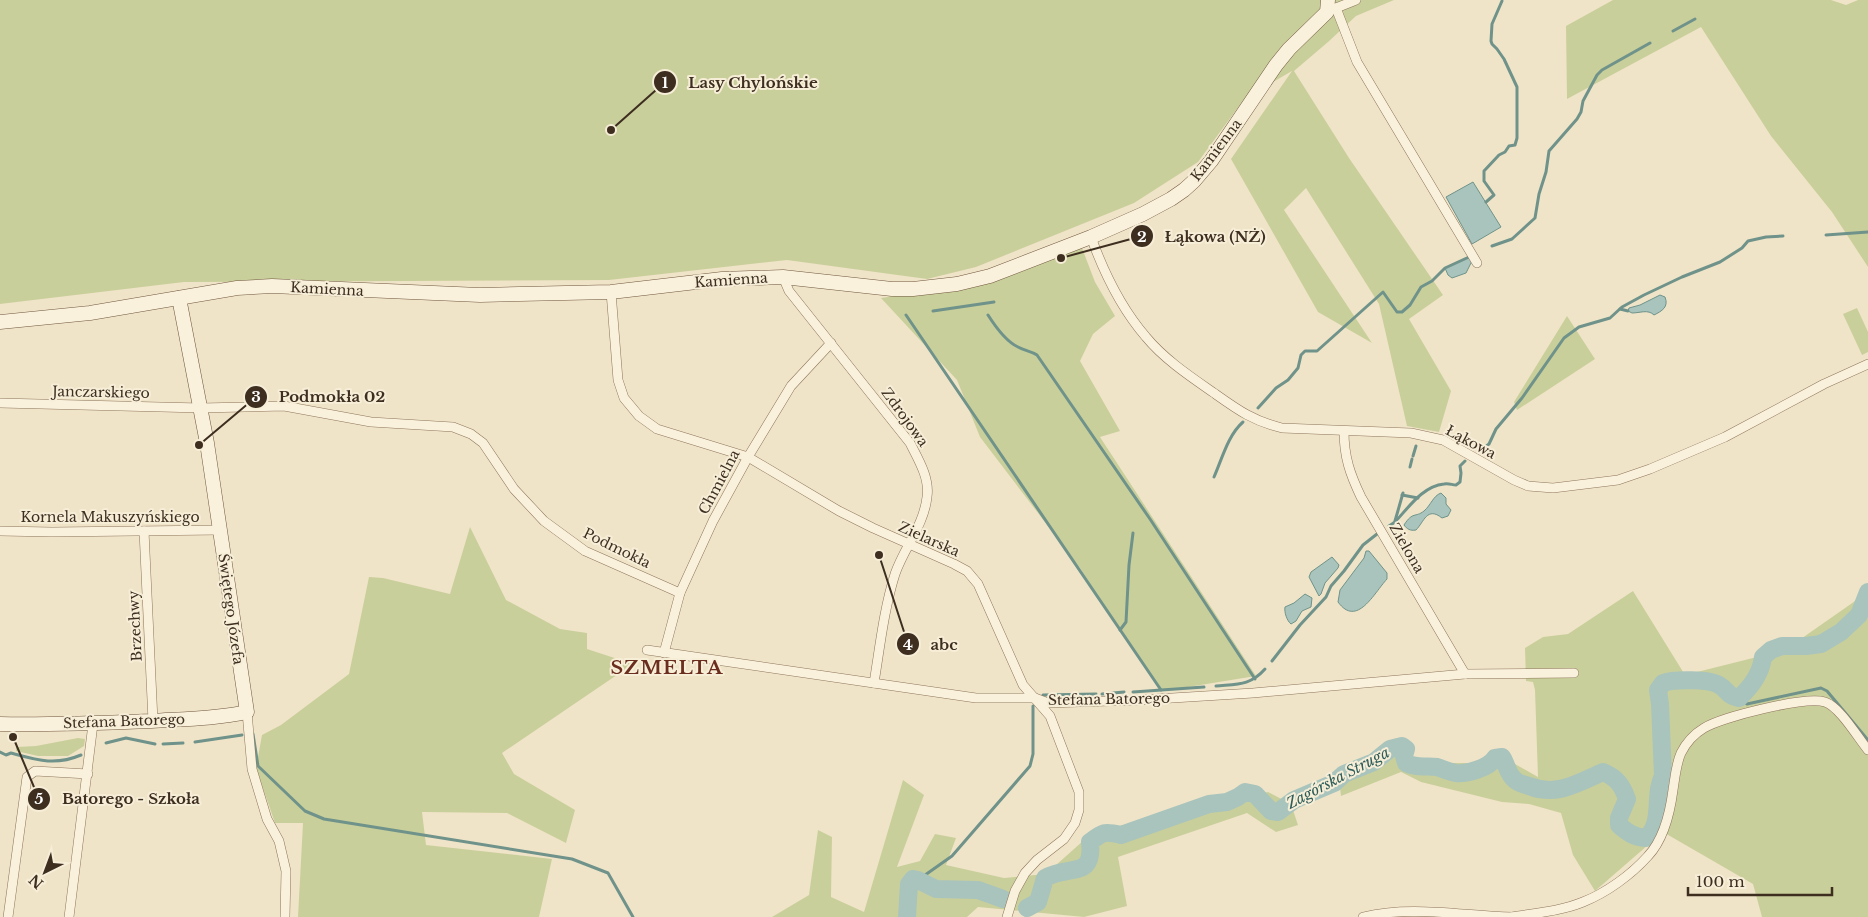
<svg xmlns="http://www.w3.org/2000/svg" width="1868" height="917" font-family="'Libre Baskerville',serif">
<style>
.green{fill:#c9cf9b}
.water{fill:#a9c4bc;stroke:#6f938a}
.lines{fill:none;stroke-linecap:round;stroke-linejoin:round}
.stream{stroke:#6f938a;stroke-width:3}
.river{stroke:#a9c4bc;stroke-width:18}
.street-casing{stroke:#8d765c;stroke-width:10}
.secondary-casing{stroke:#6f573f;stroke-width:15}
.street{stroke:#faf1dc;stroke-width:9}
.secondary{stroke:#faf1dc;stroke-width:14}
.labels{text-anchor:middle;stroke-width:4;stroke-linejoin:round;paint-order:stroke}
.street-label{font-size:14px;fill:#3d2e20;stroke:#f7eed8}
.water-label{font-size:15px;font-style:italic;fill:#2f5d5a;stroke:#f7eed8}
.district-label{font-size:19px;font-weight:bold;letter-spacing:1px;fill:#6b2e1e;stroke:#f7eed8}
.leader{fill:none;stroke:#3d2e20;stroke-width:2}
.callout-dot{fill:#3d2e20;stroke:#f7eed8;stroke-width:2}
.mark-label{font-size:15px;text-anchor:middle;font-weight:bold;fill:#fff}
.callout-label{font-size:15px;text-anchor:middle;font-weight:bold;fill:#3d2e20;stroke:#f7eed8;stroke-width:4;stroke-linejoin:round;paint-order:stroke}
</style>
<rect width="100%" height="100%" fill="#f0e4c8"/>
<!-- green -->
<g class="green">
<polygon points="0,0 1394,0 1356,16 1328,42 1294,71 1349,158 1443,295 1409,319 1451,391 1439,432 1407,426 1379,304 1306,188 1284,210 1372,343 1318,312 1231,159 1292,71 1245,98 1198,162 1134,203 976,267 927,279 787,260 609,280 184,282 0,304"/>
<polygon points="1613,0 1831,0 1846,5 1858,0 1868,0 1868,267 1832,212 1771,136 1701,27 1567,99 1566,26"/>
<polygon points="1082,248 1095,282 1115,316 1093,334 1080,361 1120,431 1100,437 1256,676 1163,691 1120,630 1080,568 980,437 957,380 881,298 992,281"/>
<polygon points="1857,308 1868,332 1868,352 1862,355 1843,314"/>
<polygon points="1567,316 1595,359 1517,410 1514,402"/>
<polygon points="470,527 506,600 560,629 587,633 587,649 633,664 502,753 514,774 575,810 566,843 507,813 422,812 426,845 552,859 539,917 298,917 303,823 275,823 256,768 262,735 281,725 349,674 369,577 383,578 450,594"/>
<polygon points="1633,591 1685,675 1785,650 1868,592 1868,917 1762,917 1753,884 1663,832 1595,891 1573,855 1561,813 1529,804 1502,802 1421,782 1401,772 1341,796 1340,788 1360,764 1398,751 1419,762 1455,763 1477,763 1488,754 1505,752 1515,764 1538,777 1535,690 1533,682 1526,681 1525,648 1543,637 1568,634"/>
<polygon points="78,738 85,739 84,746 68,756 38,756 16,751 16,747 36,746"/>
<polygon points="903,780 924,795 897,867 920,861 935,834 956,838 946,865 1004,878 1046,874 1093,832 1268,792 1291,804 1298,825 1276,832 1247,813 1118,857 1127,906 1084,917 978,907 967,917 772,917 809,895 818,830 832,837 831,897 864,912"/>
</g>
<!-- water -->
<g class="water">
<polygon points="1473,182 1501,227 1472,244 1446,197"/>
<polygon points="1469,257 1472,261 1466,273 1452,278 1448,275 1445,268"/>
<path d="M1660,295L1665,297C1669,307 1662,311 1654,315C1648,309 1640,313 1632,313L1628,311L1629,308L1640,305Z"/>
<path d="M1441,493L1446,498V504L1451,510L1448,516L1442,518C1427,506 1424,522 1416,530C1410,531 1407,529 1404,525C1413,511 1415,518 1424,511C1431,505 1433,496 1441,493Z"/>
<path d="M1366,551H1369L1387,573V579C1374,593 1357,628 1338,602L1340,590L1364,558Z"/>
<polygon points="1332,557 1339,565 1338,568 1325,583 1321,594 1319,596 1309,577 1311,572"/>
<path d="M1305,594L1312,598L1311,607L1302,611L1296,621L1291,624C1287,621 1284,612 1285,607L1294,603Z"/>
</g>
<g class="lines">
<!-- stream -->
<g class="stream">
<polyline points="1673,31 1695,19"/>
<polyline points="1486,202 1494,195 1484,181 1484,171 1499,155 1505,152 1509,146 1515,145 1517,138 1517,87 1504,59 1497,49 1492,44 1491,41 1492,24 1502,1"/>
<polyline points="1826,235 1868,232"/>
<polyline points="1492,246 1512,239 1535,218 1539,194 1546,172 1549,151 1577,119 1581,112 1583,101 1597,75 1602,70 1650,43"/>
<polyline points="1620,309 1628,311"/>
<polyline points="933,311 994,302"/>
<polyline points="906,315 1161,690"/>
<path d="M988,315C995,326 1005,341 1018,347C1025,351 1031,351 1037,355L1150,519L1255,679"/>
<polyline points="1258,408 1276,388 1288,380 1298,368 1301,355 1305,351 1317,351 1383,292 1397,312 1402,312 1410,305 1421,287 1432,281 1445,268 1469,257"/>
<polyline points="1481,450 1489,444 1496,429 1522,398 1564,338 1579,327 1610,318 1622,307 1644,295 1682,277 1720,262 1742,248 1748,241 1766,237 1783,236"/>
<polyline points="1413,456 1416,446"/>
<polyline points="1410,467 1412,459"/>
<path d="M1214,477C1222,459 1228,435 1243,422"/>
<polyline points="1402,495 1418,498"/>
<polyline points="1395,521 1403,493"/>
<path d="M1389,526L1395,522C1409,507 1423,486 1444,484C1449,483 1452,485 1456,485L1460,482L1461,473L1460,466L1465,461"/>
<polyline points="1120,630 1126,622 1129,565 1133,533"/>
<polyline points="1272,661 1300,625 1326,597 1331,586 1344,571 1363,545 1377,534"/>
<path d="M1216,686C1237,684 1250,686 1265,669"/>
<polyline points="1133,692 1204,687"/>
<polyline points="1102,694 1124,692"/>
<polyline points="1043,695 1096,694"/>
<polyline points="1739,698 1747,704 1821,688 1827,691 1868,740"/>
<polyline points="253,734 258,766 305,811 324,819 572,859 608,873 633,917"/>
<polyline points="195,742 242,735"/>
<polyline points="106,743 126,738 155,744"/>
<polyline points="163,744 183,743"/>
<path d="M0,752L6,755L11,753C37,760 55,766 81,755"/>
<polyline points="918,880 952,856 1030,766 1033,754 1033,706"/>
</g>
<!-- river -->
<g class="river">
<path d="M1027,908L1038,902L1045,878C1069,864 1094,880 1090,842C1103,832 1104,831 1121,835L1209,804L1227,802L1238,797L1245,792L1255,794L1271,811L1278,812L1294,800L1334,783L1344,774L1374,762L1390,749L1402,746L1406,749L1404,756L1406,763C1419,769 1425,765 1437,767C1443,769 1449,772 1456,773C1467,774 1489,768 1495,758L1502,757C1507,764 1507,774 1515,780C1518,783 1525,785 1529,786C1557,797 1578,783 1603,772C1617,778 1622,785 1627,799L1619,818V825C1628,833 1634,837 1646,838C1664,823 1653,795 1663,776L1660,704L1658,690L1663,683C1673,679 1710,679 1719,685C1728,690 1727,696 1739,698C1751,687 1761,674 1763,657L1771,650L1782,646H1806L1821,644L1841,632L1859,615L1868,592"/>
<polyline points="907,917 909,884 913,879 918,880 936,889 978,890 1003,899"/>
</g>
<!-- street casing -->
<g class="street-casing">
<g id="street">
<polyline points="1336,8 1357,62 1477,263"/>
<polyline points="1331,10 1356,0"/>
<path d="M1091,237C1104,273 1120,307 1146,337C1164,359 1191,377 1214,393C1238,410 1253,421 1282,428L1411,433L1443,440L1514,480L1528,486L1553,488L1618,480L1650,469L1725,437L1824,384L1868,364"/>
<path d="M783,277L789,291L910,443C918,459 930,478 927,497C924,525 904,548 895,574C884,609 880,646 874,683"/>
<polyline points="611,292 618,380 624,398 639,416 657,429 748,457 839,511 873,528 954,564 967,571 978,584 1023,685 1050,716 1079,792 1079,810 1075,823 1064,839 1037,860 1025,873 1015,891 1007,917"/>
<polyline points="0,403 201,408 284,406 371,422 453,427 471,434 483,443 514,489 544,521 585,551 680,593"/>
<path d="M1344,431C1344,457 1350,474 1361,497L1465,674"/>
<polyline points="0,531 52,532 220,530"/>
<polyline points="144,531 153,721"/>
<polyline points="647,650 976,698 1035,698 1048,703 1140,700 1253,693 1465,674 1574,673"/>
<polyline points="664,653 680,593 713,521 748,457 791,386 831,343"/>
<polyline points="247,712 252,769 267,819 279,841 286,871 285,917"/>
<polyline points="8,917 27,777 35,771 88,774"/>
<polyline points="69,917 93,724"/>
<path d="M1363,917C1411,905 1463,916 1512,917"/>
<path d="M1512,917C1536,913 1561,911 1583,902C1606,893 1631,875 1648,856C1664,839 1670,813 1673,790C1675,778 1676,764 1681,753C1686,743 1694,734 1704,728C1722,717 1805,696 1825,702C1840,707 1858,738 1868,750"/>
</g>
</g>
<!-- secondary casing -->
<g class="secondary-casing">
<g id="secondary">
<polyline points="0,322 90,313 237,288 272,286 480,295 611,292 722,279 783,277 892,289 913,289 957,284 990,276 1091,237 1143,214 1171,199 1184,190 1194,181 1211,161 1276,65 1289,49 1327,12 1328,0"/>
<path d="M0,724C50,725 101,723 151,721C183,719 215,719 247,712L207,443L179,298"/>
</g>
</g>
<!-- street -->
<use href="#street" class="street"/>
<!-- secondary -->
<use href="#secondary" class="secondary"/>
</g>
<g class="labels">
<!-- street labels -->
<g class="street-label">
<text transform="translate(1216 150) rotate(-53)" y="5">Kamienna</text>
<text transform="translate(731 280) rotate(-4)" y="5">Kamienna</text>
<text transform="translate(327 289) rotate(3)" y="5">Kamienna</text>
<text transform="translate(101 392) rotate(1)" y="5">Janczarskiego</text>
<text transform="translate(905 417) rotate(54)" y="5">Zdrojowa</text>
<text transform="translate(1471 442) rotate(28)" y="5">Łąkowa</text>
<text transform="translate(719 482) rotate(-62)" y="5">Chmielna</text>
<text x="110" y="522">Kornela Makuszyńskiego</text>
<text transform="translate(929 539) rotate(24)" y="5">Zielarska</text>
<text transform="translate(617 548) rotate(26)" y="5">Podmokła</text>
<text transform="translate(1407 548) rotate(60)" y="5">Zielona</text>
<text transform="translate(231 609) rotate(82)" y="5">Świętego Józefa</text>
<text transform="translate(135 626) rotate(-93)" y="5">Brzechwy</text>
<text transform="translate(1109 699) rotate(-1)" y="5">Stefana Batorego</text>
<text transform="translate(124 721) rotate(-2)" y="5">Stefana Batorego</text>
</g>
<!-- water labels -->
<g class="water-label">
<text transform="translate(1338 778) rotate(-28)" y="5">Zagórska Struga</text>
</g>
<!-- district labels -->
<g class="district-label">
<text x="667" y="674">SZMELTA</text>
</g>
</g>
<!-- callouts -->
<path class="leader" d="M611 130L665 82M1061 258L1142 236M199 445L256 397M879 555L908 644M13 737L39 799"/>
<g class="callout-dot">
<circle cx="611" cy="130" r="5"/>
<circle cx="1061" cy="258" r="5"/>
<circle cx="199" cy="445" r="5"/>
<circle cx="879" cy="555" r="5"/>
<circle cx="13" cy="737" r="5"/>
<circle cx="665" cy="82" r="12"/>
<circle cx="1142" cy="236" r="12"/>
<circle cx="256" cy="397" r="12"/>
<circle cx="908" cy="644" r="12"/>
<circle cx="39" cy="799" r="12"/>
</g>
<g class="mark-label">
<text x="665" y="88">1</text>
<text x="1142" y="242">2</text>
<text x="256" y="402">3</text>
<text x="908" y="650">4</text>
<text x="39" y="804">5</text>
</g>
<g class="callout-label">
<text x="753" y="88">Lasy Chylońskie</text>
<text x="1215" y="242">Łąkowa (NŻ)</text>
<text x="332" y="402">Podmokła 02</text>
<text x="944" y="650">abc</text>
<text x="131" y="804">Batorego - Szkoła</text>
</g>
<!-- north arrow -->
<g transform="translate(45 872) rotate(222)" stroke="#f7eed8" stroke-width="4" paint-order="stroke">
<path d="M0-4L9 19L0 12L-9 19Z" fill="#3d2e20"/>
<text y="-8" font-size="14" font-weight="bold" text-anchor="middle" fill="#3d2e20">N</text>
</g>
<!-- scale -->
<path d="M1688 887v8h144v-8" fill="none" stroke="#3d2e20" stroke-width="2.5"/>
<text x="1696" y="887" font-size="15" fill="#3d2e20" stroke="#f7eed8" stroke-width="4" paint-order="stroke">100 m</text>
</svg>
